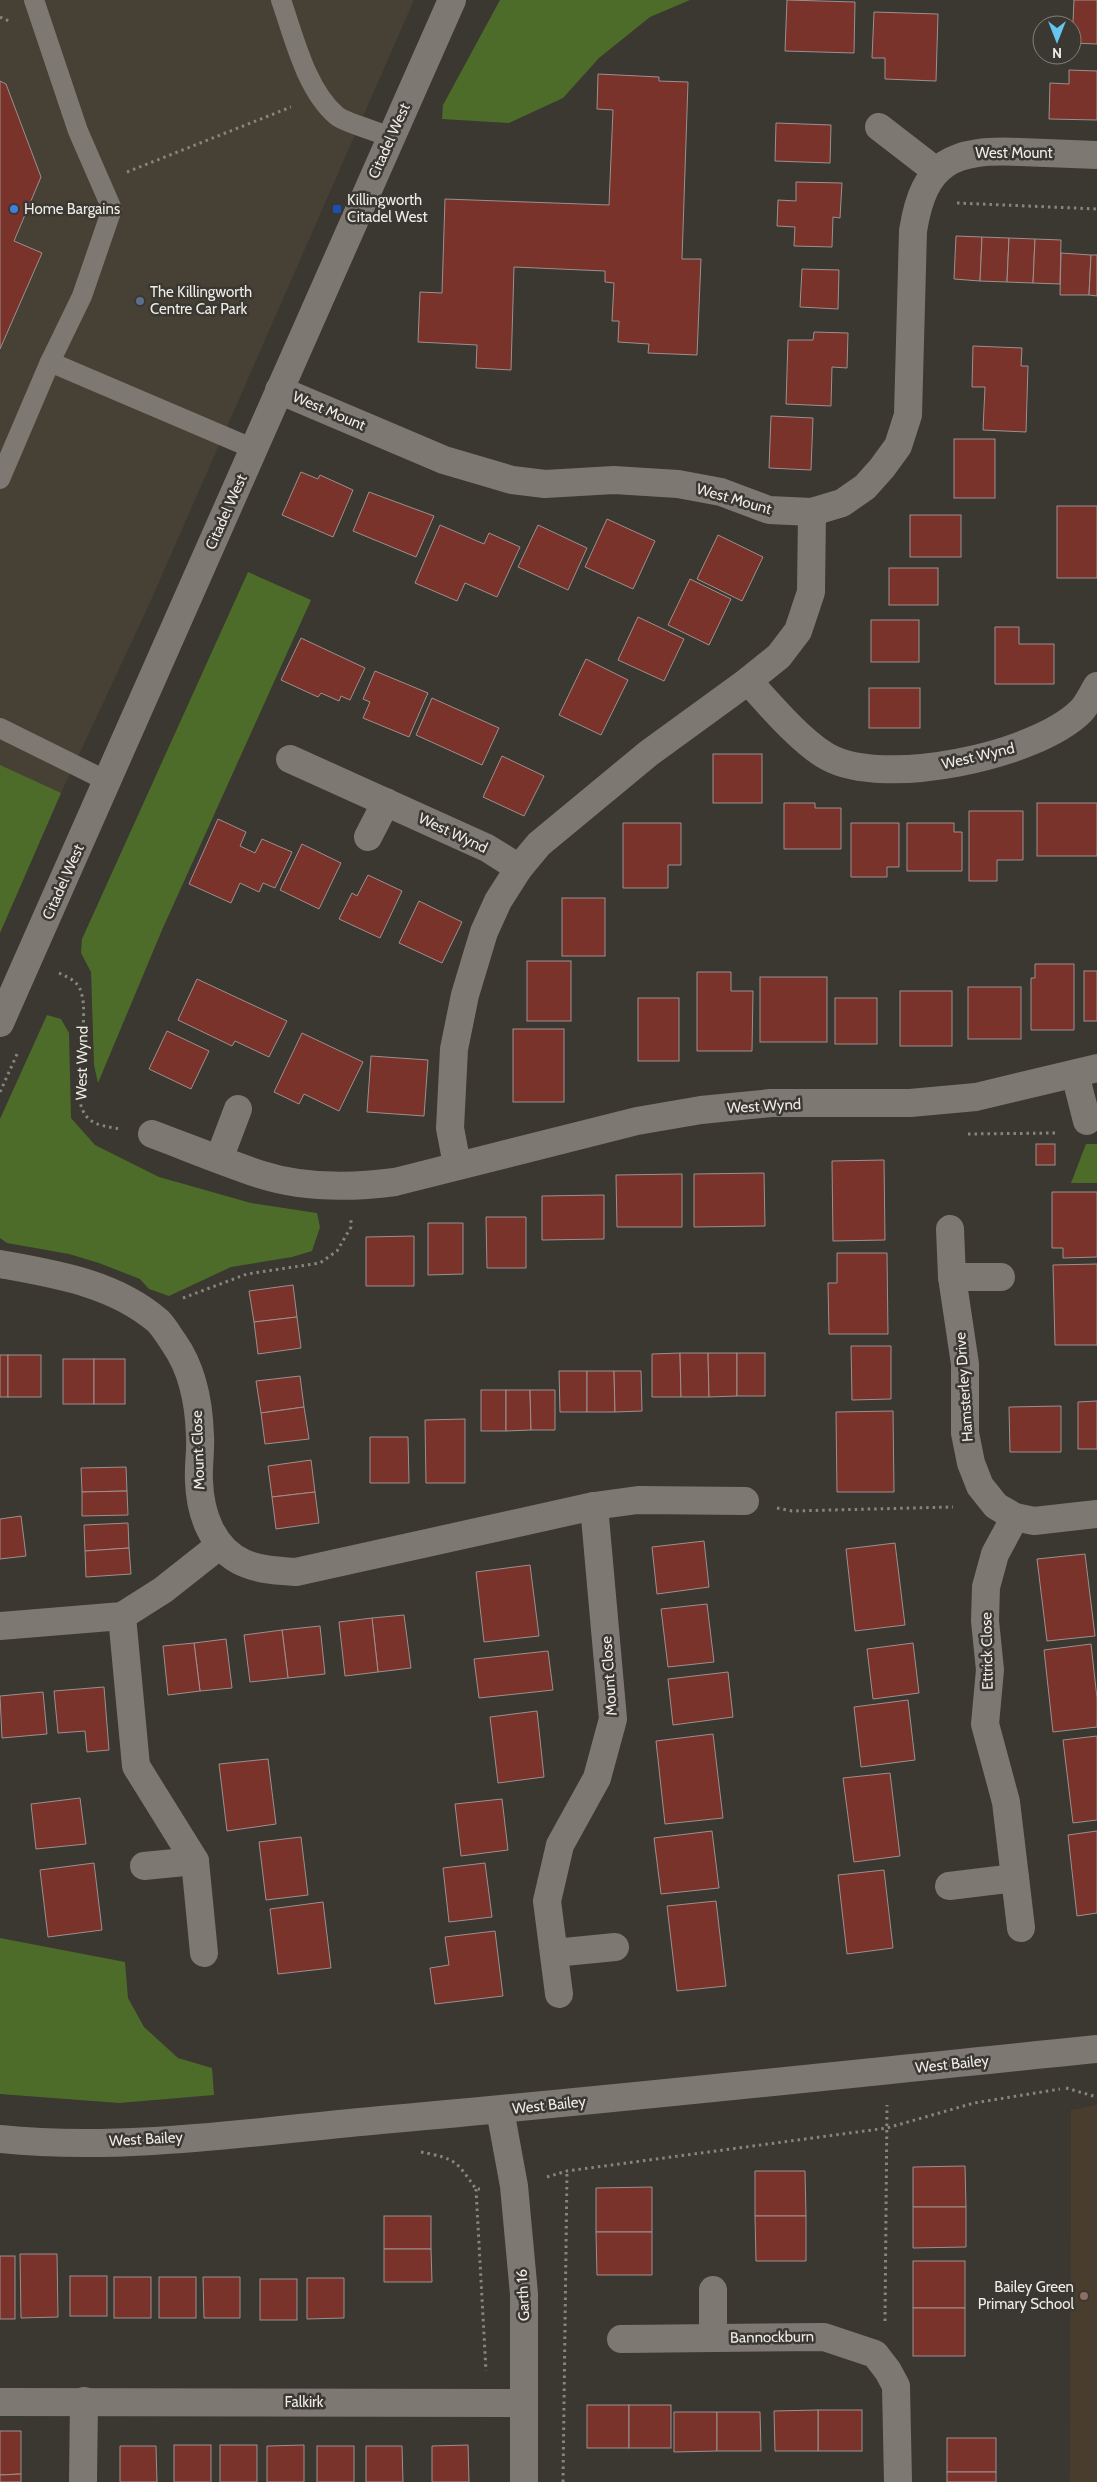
<svg xmlns="http://www.w3.org/2000/svg" width="1097" height="2482" font-family="Cabin,sans-serif">
<style>
.built{fill:#474135}
.education{fill:#493e2e}
.forest{fill:#4d6c29}
.building{fill:#7a332a;stroke:#9b908f}
.lines{fill:none;stroke-linecap:round;stroke-linejoin:round}
.path{stroke:#88857f;stroke-width:3;stroke-dasharray:2.5 4;stroke-linecap:butt}
.lane{stroke:#7d7972;stroke-width:20}
.street{stroke:#7d7972;stroke-width:28}
.secondary{stroke:#7d7972;stroke-width:28}
.shop-dot{fill:#3f7fe0;stroke:#3b3731;stroke-width:2}
.transit-dot{fill:#1a4fb4;stroke:#3b3731;stroke-width:2}
.service-dot{fill:#5c6f8a;stroke:#3b3731;stroke-width:2}
.education-dot{fill:#8d6e63;stroke:#3b3731;stroke-width:2}
.labels{text-anchor:middle;stroke-width:5;stroke-linejoin:round;paint-order:stroke}
.street-label{font-size:15px;fill:#eeece7;stroke:#3b3731}
.poi-label{font-size:15px;fill:#eeece7;stroke:#3b3731;text-anchor:start}
</style>
<rect width="100%" height="100%" fill="#3b3731"/>
<!-- built -->
<polygon class="built" points="0,0 414,0 148,607 61,793 0,933"/>
<!-- education -->
<polygon class="education" points="1097,2105 1097,2482 1070,2482 1071,2110"/>
<!-- forest -->
<g class="forest">
<polygon points="500,0 690,0 650,17 599,58 563,98 509,123 442,119 443,105"/>
<polygon points="248,572 311,600 162,930 98,1083 94,1065 91,972 81,953 82,939"/>
<polygon points="0,765 61,793 0,933"/>
<polygon points="47,1015 61,1019 69,1033 71,1118 95,1145 159,1177 251,1203 317,1213 320,1227 312,1251 292,1257 231,1267 169,1296 149,1289 140,1279 99,1263 69,1254 7,1243 0,1238 0,1119"/>
<polygon points="1086,1144 1097,1144 1097,1183 1071,1183"/>
<polygon points="0,1938 125,1962 128,1998 144,2027 178,2058 212,2068 214,2095 119,2103 0,2094"/>
</g>
<!-- building -->
<g class="building">
<polygon points="787,0 855,2 854,53 785,51"/>
<polygon points="1074,0 1097,0 1097,44 1072,43"/>
<polygon points="874,12 938,14 936,81 885,79 885,58 872,58"/>
<polygon points="1069,70 1097,71 1097,120 1049,119 1050,83 1069,84"/>
<polygon points="598,74 659,77 659,81 688,82 682,259 701,259 697,355 648,353 649,344 618,342 619,321 612,321 614,283 605,282 605,271 514,267 511,370 476,368 477,345 418,342 420,292 442,293 445,199 609,205 613,110 597,109"/>
<polygon points="0,81 6,84 41,177 14,241 42,253 0,349"/>
<polygon points="776,123 831,125 830,163 775,161"/>
<polygon points="796,182 842,183 840,218 833,217 832,247 794,246 795,227 777,226 778,200 796,201"/>
<polygon points="956,236 982,237 980,281 954,279"/>
<polygon points="982,237 1009,238 1007,282 980,281"/>
<polygon points="1009,238 1035,239 1033,283 1007,282"/>
<polygon points="1035,239 1061,240 1060,284 1033,283"/>
<polygon points="1061,253 1091,255 1089,295 1060,295"/>
<polygon points="1091,255 1097,255 1097,296 1089,295"/>
<polygon points="802,269 839,270 838,309 800,307"/>
<polygon points="814,332 848,333 847,368 832,367 831,406 786,404 788,340 813,340"/>
<polygon points="973,346 1022,348 1021,366 1028,366 1026,432 983,430 985,387 972,387"/>
<polygon points="771,416 813,418 811,470 769,468"/>
<rect x="954" y="439" width="41" height="59"/>
<polygon points="301,472 318,479 320,475 353,490 333,537 282,515"/>
<polygon points="369,492 434,516 416,557 353,531"/>
<rect x="1057" y="506" width="40" height="72"/>
<rect x="910" y="515" width="51" height="42"/>
<polygon points="607,519 655,541 633,589 585,567"/>
<polygon points="440,525 484,544 489,533 520,547 497,597 465,583 457,601 415,583"/>
<polygon points="538,525 587,548 568,590 518,567"/>
<polygon points="718,535 763,557 742,601 697,579"/>
<rect x="889" y="568" width="49" height="37"/>
<polygon points="690,579 731,599 709,645 668,625"/>
<polygon points="638,617 684,639 664,681 618,660"/>
<rect x="871" y="620" width="48" height="42"/>
<polygon points="995,627 1019,627 1019,644 1054,644 1054,684 995,684"/>
<polygon points="301,638 365,668 350,700 341,696 339,701 321,693 318,697 281,680"/>
<polygon points="586,659 628,680 601,735 559,715"/>
<polygon points="375,671 428,693 409,737 363,718 370,702 363,699"/>
<rect x="869" y="688" width="51" height="40"/>
<polygon points="432,698 499,728 482,765 416,735"/>
<rect x="713" y="754" width="49" height="49"/>
<polygon points="502,756 544,776 524,816 483,797"/>
<polygon points="784,803 815,803 815,808 841,808 841,849 784,849"/>
<rect x="1037" y="803" width="60" height="53"/>
<polygon points="969,811 1023,811 1023,860 997,860 997,881 969,881"/>
<polygon points="218,819 246,832 240,846 255,853 262,839 292,852 275,888 263,883 259,892 240,883 231,903 189,884"/>
<polygon points="623,823 681,823 681,865 668,865 668,888 623,888"/>
<polygon points="851,823 899,823 899,867 887,867 887,877 851,877"/>
<polygon points="907,823 954,823 954,832 962,832 962,871 907,871"/>
<polygon points="302,844 341,863 319,909 280,890"/>
<polygon points="368,875 402,891 380,938 339,919 352,893 357,896"/>
<rect x="562" y="898" width="43" height="58"/>
<polygon points="419,901 462,922 442,963 399,943"/>
<rect x="527" y="961" width="44" height="60"/>
<polygon points="1035,964 1074,964 1074,1030 1031,1030 1031,978 1035,978"/>
<rect x="1084" y="971" width="13" height="50"/>
<polygon points="697,972 731,972 731,991 753,991 752,1051 697,1051"/>
<rect x="760" y="977" width="67" height="65"/>
<polygon points="197,979 287,1021 269,1057 235,1041 232,1046 178,1020"/>
<rect x="968" y="987" width="53" height="52"/>
<rect x="900" y="991" width="52" height="55"/>
<rect x="638" y="998" width="41" height="63"/>
<rect x="835" y="998" width="42" height="46"/>
<rect x="513" y="1029" width="51" height="73"/>
<polygon points="167,1031 209,1051 191,1089 149,1069"/>
<polygon points="302,1033 363,1062 339,1111 304,1094 299,1104 274,1092"/>
<polygon points="371,1056 428,1060 424,1116 367,1112"/>
<rect x="1036" y="1144" width="19" height="21"/>
<polygon points="884,1160 885,1240 833,1241 832,1161"/>
<polygon points="764,1173 765,1226 694,1227 694,1174"/>
<polygon points="682,1174 682,1227 617,1227 616,1175"/>
<polygon points="1052,1192 1097,1192 1097,1257 1063,1258 1063,1248 1052,1248"/>
<polygon points="604,1195 604,1239 542,1240 542,1196"/>
<polygon points="486,1217 526,1217 526,1268 487,1268"/>
<polygon points="428,1223 463,1223 463,1274 428,1275"/>
<polygon points="414,1236 414,1286 366,1286 366,1237"/>
<polygon points="837,1253 887,1253 888,1334 829,1334 828,1283 837,1283"/>
<polygon points="1097,1264 1097,1345 1055,1345 1053,1265"/>
<polygon points="293,1285 297,1317 254,1322 249,1291"/>
<polygon points="297,1317 301,1348 258,1354 254,1322"/>
<polygon points="851,1346 891,1346 891,1399 852,1400"/>
<polygon points="680,1353 681,1397 652,1397 652,1354"/>
<polygon points="680,1353 708,1353 709,1397 681,1397"/>
<polygon points="708,1353 737,1353 737,1396 709,1397"/>
<rect x="737" y="1353" width="28" height="43"/>
<rect x="0" y="1355" width="8" height="42"/>
<rect x="8" y="1355" width="33" height="42"/>
<rect x="63" y="1359" width="31" height="45"/>
<rect x="94" y="1359" width="31" height="45"/>
<polygon points="559,1371 587,1371 587,1412 560,1412"/>
<polygon points="587,1371 614,1371 615,1412 587,1412"/>
<polygon points="614,1371 641,1371 642,1411 615,1412"/>
<polygon points="300,1376 304,1407 261,1413 256,1381"/>
<rect x="481" y="1390" width="25" height="41"/>
<polygon points="506,1390 530,1390 531,1430 506,1431"/>
<polygon points="530,1390 555,1390 555,1430 531,1430"/>
<polygon points="1097,1401 1097,1449 1078,1449 1078,1402"/>
<polygon points="1061,1406 1061,1452 1010,1452 1009,1407"/>
<polygon points="304,1407 309,1439 265,1444 261,1413"/>
<polygon points="893,1411 894,1492 837,1492 836,1412"/>
<polygon points="465,1419 465,1483 426,1483 425,1420"/>
<polygon points="370,1437 408,1437 409,1483 370,1483"/>
<polygon points="311,1460 315,1492 272,1497 268,1466"/>
<polygon points="126,1467 127,1491 82,1492 81,1468"/>
<polygon points="127,1491 128,1515 82,1516 82,1492"/>
<polygon points="315,1492 319,1523 276,1529 272,1497"/>
<polygon points="21,1516 26,1556 0,1559 0,1519"/>
<polygon points="128,1523 129,1548 85,1551 84,1525"/>
<polygon points="704,1541 709,1587 657,1594 652,1547"/>
<polygon points="895,1543 905,1625 855,1631 846,1549"/>
<polygon points="129,1548 131,1574 86,1577 85,1551"/>
<polygon points="1085,1554 1095,1636 1047,1641 1037,1559"/>
<polygon points="530,1565 539,1636 484,1642 476,1572"/>
<polygon points="707,1604 714,1662 668,1667 661,1609"/>
<polygon points="404,1615 411,1668 378,1672 372,1618"/>
<polygon points="372,1618 378,1672 345,1676 339,1622"/>
<polygon points="320,1626 325,1674 288,1678 282,1630"/>
<polygon points="282,1630 288,1678 250,1682 244,1635"/>
<polygon points="226,1639 232,1688 200,1691 194,1643"/>
<polygon points="194,1643 200,1691 168,1695 163,1646"/>
<polygon points="913,1643 919,1693 873,1699 867,1649"/>
<polygon points="1091,1644 1097,1698 1097,1727 1053,1732 1044,1650"/>
<polygon points="548,1651 553,1690 479,1698 474,1659"/>
<polygon points="728,1672 733,1717 673,1725 668,1679"/>
<polygon points="104,1687 109,1750 87,1752 85,1731 58,1733 54,1691"/>
<polygon points="43,1692 47,1734 2,1738 0,1696"/>
<polygon points="908,1700 915,1760 861,1767 854,1707"/>
<polygon points="537,1711 544,1777 498,1783 490,1717"/>
<polygon points="713,1734 723,1818 665,1824 656,1741"/>
<polygon points="1097,1736 1097,1820 1073,1823 1063,1740"/>
<polygon points="268,1759 276,1824 227,1831 219,1764"/>
<polygon points="890,1773 900,1856 854,1862 843,1778"/>
<polygon points="80,1798 86,1844 36,1849 31,1804"/>
<polygon points="502,1799 508,1850 461,1856 455,1804"/>
<polygon points="712,1831 719,1888 661,1894 654,1838"/>
<polygon points="1097,1831 1097,1913 1077,1916 1068,1835"/>
<polygon points="301,1837 308,1895 266,1900 259,1842"/>
<polygon points="94,1863 102,1930 48,1937 40,1870"/>
<polygon points="485,1863 492,1917 449,1922 443,1868"/>
<polygon points="884,1870 893,1948 847,1954 838,1875"/>
<polygon points="716,1901 726,1986 677,1991 667,1906"/>
<polygon points="323,1902 331,1968 278,1974 270,1909"/>
<polygon points="495,1931 503,1996 435,2004 430,1968 449,1965 445,1937"/>
<polygon points="965,2166 966,2207 913,2207 913,2167"/>
<polygon points="755,2171 805,2171 806,2216 755,2216"/>
<polygon points="652,2187 652,2232 596,2232 596,2188"/>
<polygon points="913,2207 966,2207 966,2247 913,2248"/>
<rect x="384" y="2216" width="47" height="33"/>
<polygon points="755,2216 806,2216 806,2261 756,2261"/>
<polygon points="596,2232 652,2232 652,2275 597,2275"/>
<polygon points="384,2249 431,2249 432,2282 384,2282"/>
<polygon points="20,2254 57,2254 58,2317 21,2318"/>
<rect x="0" y="2256" width="15" height="63"/>
<rect x="913" y="2261" width="52" height="47"/>
<rect x="70" y="2276" width="37" height="40"/>
<rect x="114" y="2277" width="37" height="41"/>
<rect x="159" y="2277" width="37" height="41"/>
<polygon points="203,2277 240,2277 240,2318 204,2318"/>
<polygon points="307,2278 344,2278 344,2318 307,2319"/>
<rect x="260" y="2279" width="37" height="41"/>
<rect x="913" y="2308" width="52" height="48"/>
<rect x="587" y="2405" width="42" height="43"/>
<rect x="629" y="2405" width="42" height="43"/>
<rect x="818" y="2410" width="44" height="41"/>
<polygon points="818,2410 818,2451 775,2451 774,2411"/>
<polygon points="674,2412 717,2412 717,2451 674,2452"/>
<polygon points="717,2412 760,2412 761,2451 717,2451"/>
<polygon points="0,2431 21,2431 21,2474 0,2475"/>
<rect x="947" y="2438" width="49" height="34"/>
<rect x="174" y="2445" width="37" height="37"/>
<rect x="220" y="2445" width="37" height="37"/>
<polygon points="304,2445 304,2482 267,2482 267,2446"/>
<polygon points="468,2445 469,2482 432,2482 432,2446"/>
<polygon points="120,2446 156,2446 157,2482 120,2482"/>
<rect x="317" y="2446" width="37" height="36"/>
<polygon points="366,2446 402,2446 403,2482 366,2482"/>
<rect x="947" y="2472" width="49" height="10"/>
<polygon points="21,2474 21,2482 0,2482 0,2475"/>
</g>
<g class="lines">
<!-- path -->
<g class="path">
<polyline points="0,17 9,21"/>
<polyline points="127,172 291,107"/>
<polyline points="957,203 1097,209"/>
<path d="M59,973C67,977 76,980 80,989C93,1019 65,1096 88,1118C96,1126 110,1127 120,1129"/>
<polyline points="0,1092 18,1052"/>
<polyline points="968,1134 1056,1133"/>
<polyline points="183,1298 247,1274 320,1263 337,1251 351,1227 351,1219"/>
<polyline points="777,1508 792,1511 953,1507"/>
<polyline points="1066,2088 1097,2097"/>
<path d="M421,2152C457,2159 456,2161 476,2189H480"/>
<polyline points="547,2177 567,2171 887,2128 974,2103 1060,2089"/>
<polyline points="476,2189 486,2371"/>
<polyline points="885,2321 887,2105"/>
<polyline points="563,2482 567,2171"/>
</g>
<!-- lane -->
<g class="lane">
<path d="M281,0C294,37 306,90 337,116C346,123 379,132 391,137"/>
<polyline points="50,362 254,449"/>
<polyline points="0,479 50,362 82,296 112,209 78,131 34,0"/>
<polyline points="0,728 107,781"/>
</g>
<!-- street -->
<g class="street">
<polyline points="879,127 936,171"/>
<path d="M279,390L444,460L512,480L545,484L614,480L678,484L721,492L769,510L812,512L842,503L865,487L882,468L898,446L908,415L913,231C924,161 953,149 1020,152C1045,153 1071,154 1097,155"/>
<path d="M748,681C769,704 802,743 828,757C884,788 1036,756 1081,711C1087,705 1092,694 1097,686"/>
<polyline points="290,759 487,848 519,868"/>
<polyline points="368,837 386,802"/>
<polyline points="1075,1074 1087,1121"/>
<path d="M152,1134C187,1147 223,1162 259,1174C302,1188 350,1188 395,1182L637,1121L701,1110L771,1103H910L976,1097L1097,1068"/>
<polyline points="219,1159 238,1109"/>
<polyline points="457,1165 450,1128 454,1049 465,995 484,932 498,901 519,868 539,844 649,753 748,681 779,656 798,631 811,592 812,512"/>
<polyline points="950,1229 952,1277 965,1364 965,1433 971,1463 980,1486 996,1506 1015,1517 1034,1521 1097,1514"/>
<path d="M0,1264C55,1274 114,1283 158,1321C164,1327 169,1336 174,1343C193,1370 199,1403 200,1436C201,1451 198,1466 199,1481C200,1513 212,1549 244,1563C260,1570 279,1571 296,1572L594,1506L638,1500L745,1501"/>
<polyline points="952,1277 1001,1277"/>
<polyline points="1015,1517 995,1554 986,1587 985,1621 990,1670 985,1724 1006,1802 1021,1928"/>
<polyline points="122,1616 136,1766 195,1861 204,1953"/>
<polyline points="0,1626 122,1616 163,1590 220,1545"/>
<polyline points="144,1866 195,1861"/>
<polyline points="949,1886 1015,1878"/>
<polyline points="554,1953 615,1947"/>
<polyline points="559,1994 547,1901 560,1845 597,1778 613,1719 594,1506"/>
<polyline points="500,2110 514,2186 524,2294 524,2482"/>
<polyline points="713,2290 713,2338"/>
<polyline points="621,2339 824,2337 875,2354 888,2371 896,2386 898,2482"/>
<polyline points="0,2402 524,2403"/>
<polyline points="83,2482 84,2401"/>
</g>
<!-- secondary -->
<g class="secondary">
<polyline points="0,1023 452,0"/>
<path d="M0,2139C124,2152 257,2131 381,2120C620,2099 858,2073 1097,2049"/>
</g>
</g>
<!-- markers -->
<circle class="shop-dot" cx="14" cy="209" r="5"/>
<rect class="transit-dot" x="332" y="204" width="10" height="10" rx="2.5"/>
<circle class="service-dot" cx="140" cy="301" r="5"/>
<circle class="education-dot" cx="1084" cy="2296" r="5"/>
<g class="labels">
<!-- street labels -->
<g class="street-label">
<text transform="translate(389 141) rotate(-66)" y="5">Citadel West</text>
<text x="1014" y="158">West Mount</text>
<text transform="translate(329 411) rotate(23)" y="5">West Mount</text>
<text transform="translate(734 499) rotate(16)" y="5">West Mount</text>
<text transform="translate(226 512) rotate(-66)" y="5">Citadel West</text>
<text transform="translate(978 756) rotate(-13)" y="5">West Wynd</text>
<text transform="translate(453 833) rotate(25)" y="5">West Wynd</text>
<text transform="translate(63 882) rotate(-66)" y="5">Citadel West</text>
<text transform="translate(82 1063) rotate(-89)" y="5">West Wynd</text>
<text transform="translate(764 1106) rotate(-3)" y="5">West Wynd</text>
<text transform="translate(964 1387) rotate(-94)" y="5">Hamsterley Drive</text>
<text transform="translate(198 1450) rotate(-92)" y="5">Mount Close</text>
<text transform="translate(987 1651) rotate(-91)" y="5">Ettrick Close</text>
<text transform="translate(609 1676) rotate(-94)" y="5">Mount Close</text>
<text transform="translate(952 2064) rotate(-6)" y="5">West Bailey</text>
<text transform="translate(549 2105) rotate(-6)" y="5">West Bailey</text>
<text transform="translate(146 2139) rotate(-3)" y="5">West Bailey</text>
<text transform="translate(523 2295) rotate(-93)" y="5">Garth 16</text>
<text transform="translate(772 2337) rotate(-1)" y="5">Bannockburn</text>
<text x="304" y="2407">Falkirk</text>
</g>
<!-- poi labels -->
<g class="poi-label">
<text x="347" y="205">Killingworth<tspan x="347" dy="17">Citadel West</tspan></text>
<text x="24" y="214">Home Bargains</text>
<text x="150" y="297">The Killingworth<tspan x="150" dy="17">Centre Car Park</tspan></text>
<text x="1074" y="2292" text-anchor="end">Bailey Green<tspan x="1074" dy="17">Primary School</tspan></text>
</g>
</g>
<!-- north arrow -->
<g transform="translate(1057 40) rotate(180)"><circle r="24" fill="#3b3731" stroke="#837f7a"/>
<path d="M0-4L9 19L0 12L-9 19Z" fill="#65c5ee"/>
<text y="-8" font-size="14" font-weight="bold" text-anchor="middle" fill="#eeece7">N</text>
</g>
</svg>
